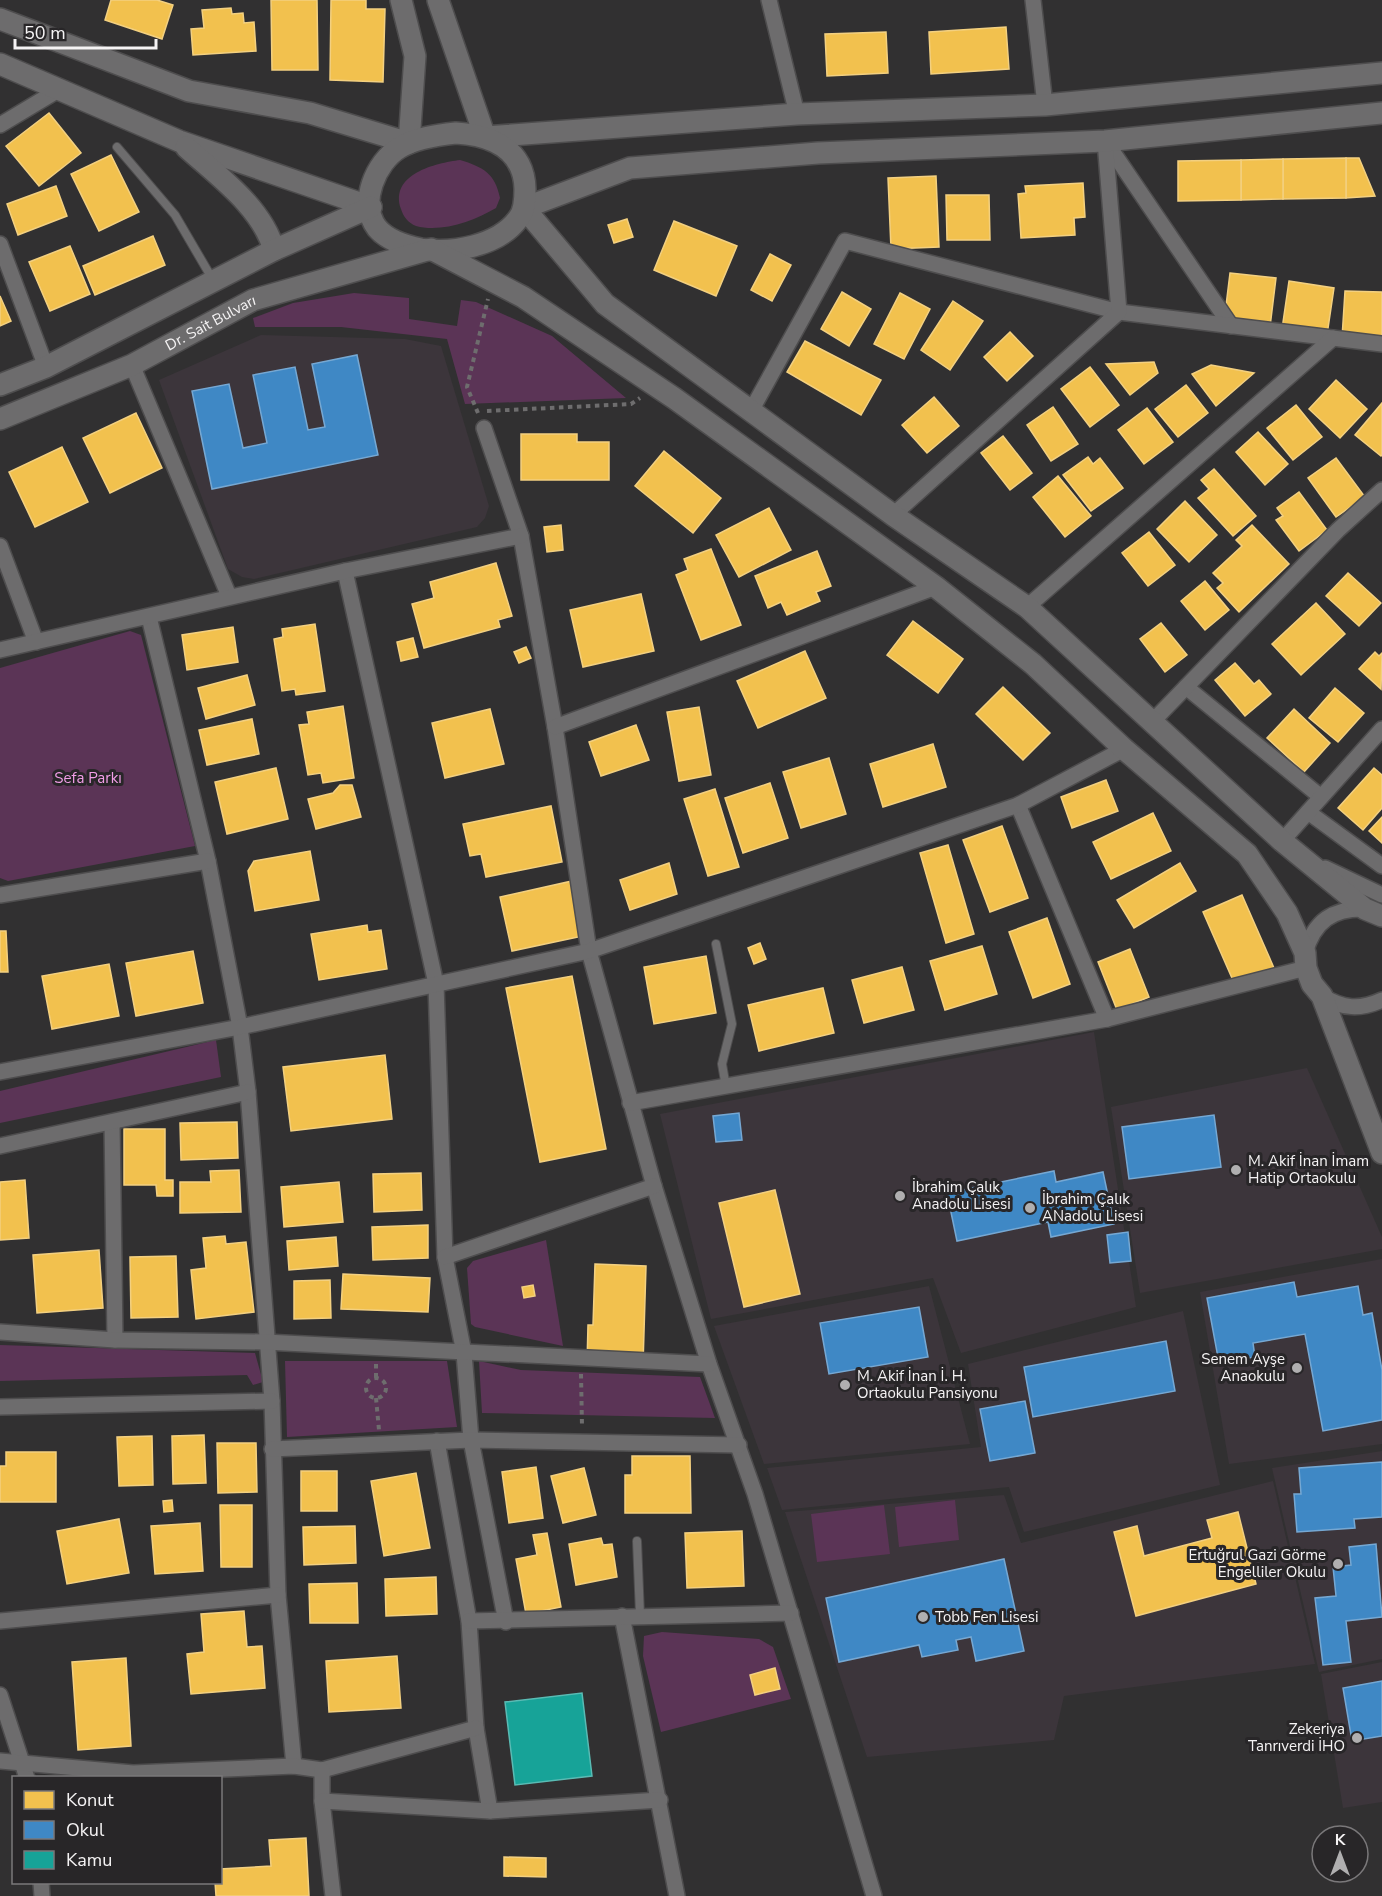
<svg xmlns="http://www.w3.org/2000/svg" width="1382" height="1896" font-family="'Nunito Sans',sans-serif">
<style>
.built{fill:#3c353b}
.green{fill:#5b3456}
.homes{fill:#f2c14e;stroke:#f3d080;stroke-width:1.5}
.schools{fill:#3f88c5;stroke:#76a8d3;stroke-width:1.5}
.public{fill:#17a398;stroke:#5abbb4;stroke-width:1.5}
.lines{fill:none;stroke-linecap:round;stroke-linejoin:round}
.lane-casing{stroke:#4e4d4e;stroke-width:10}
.street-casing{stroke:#4e4d4e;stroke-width:18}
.secondary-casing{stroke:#4e4d4e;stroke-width:24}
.path{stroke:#6e6d6e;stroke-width:4;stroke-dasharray:4.5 4.5;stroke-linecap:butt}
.lane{stroke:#6d6c6d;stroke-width:8}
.street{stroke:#6d6c6d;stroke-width:15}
.secondary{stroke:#6d6c6d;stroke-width:21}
.poi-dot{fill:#b0afb0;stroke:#282628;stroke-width:2}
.labels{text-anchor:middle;stroke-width:6;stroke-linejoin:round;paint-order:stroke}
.street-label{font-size:15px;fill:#f5f3f4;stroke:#282628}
.park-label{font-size:15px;fill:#f29ee8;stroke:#282628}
.poi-label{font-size:15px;fill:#f5f3f4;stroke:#282628;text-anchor:start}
</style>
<rect width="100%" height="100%" fill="#313031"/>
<!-- built -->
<g class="built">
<polygon points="261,335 405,339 441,346 489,506 485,518 477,527 254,579 242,577 228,569 159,380"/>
<polygon points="1094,1032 1136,1307 961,1353 933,1278 711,1319 660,1114"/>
<polygon points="1307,1068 1382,1237 1382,1249 1140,1293 1111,1107"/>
<polygon points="1382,1259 1382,1444 1229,1464 1200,1292"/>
<polygon points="929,1286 970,1444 764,1464 714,1326"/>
<polygon points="1183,1311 1220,1485 1024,1532 1009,1487 782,1510 767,1468 981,1447 968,1364"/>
<polygon points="1382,1451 1382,1659 1319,1672 1272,1468"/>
<polygon points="1273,1481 1315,1664 1064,1696 1054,1740 867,1757 785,1512 1004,1495 1021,1543"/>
<polygon points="1382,1662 1382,1802 1343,1808 1321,1674"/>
</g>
<!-- green -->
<g class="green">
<path d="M460,160C483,167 495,173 500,198L496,208C474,221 441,233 416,226C408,223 403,216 401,209C389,174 436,163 460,160Z"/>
<polygon points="354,293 409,298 409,319 457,326 461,300 476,302 552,336 626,398 465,404 447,339 341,327 255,327 253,318 293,303"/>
<polygon points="130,631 141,635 195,846 8,881 0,878 0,668"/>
<polygon points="216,1040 221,1077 0,1123 0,1091"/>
<polygon points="546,1240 563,1346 475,1327 471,1324 467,1268 473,1261"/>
<polygon points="0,1345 255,1353 263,1382 253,1385 247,1375 0,1381"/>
<polygon points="285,1361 447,1361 457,1427 287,1437"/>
<polygon points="479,1361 521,1370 700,1377 715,1418 482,1413"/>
<polygon points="955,1500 959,1540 899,1547 895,1507"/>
<polygon points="884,1505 890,1554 817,1562 811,1514"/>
<polygon points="662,1632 759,1639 773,1647 791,1699 661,1732 643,1656 644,1636"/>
</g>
<!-- homes -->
<g class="homes">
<polygon points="111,0 157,0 173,5 162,39 105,20"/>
<polygon points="271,0 317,0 318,70 272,70"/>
<polygon points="331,0 366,0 366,9 385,9 383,82 330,80"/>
<polygon points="231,8 232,14 243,13 244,23 254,22 256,51 193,55 191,29 204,28 202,10"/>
<polygon points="1006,27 1009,69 931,74 929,32"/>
<polygon points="886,32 888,73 827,76 825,34"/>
<polygon points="49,113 81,153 39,186 6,146"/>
<polygon points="111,155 139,212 99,231 71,174"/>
<polygon points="1346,158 1359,158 1375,196 1346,198"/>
<polygon points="1346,158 1346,198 1283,199 1283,159"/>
<polygon points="1283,159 1283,199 1241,200 1241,160"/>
<polygon points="1241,160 1241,200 1178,201 1178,161"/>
<polygon points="936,176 939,247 891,249 888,178"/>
<polygon points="1083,183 1085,217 1074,218 1075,235 1021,238 1018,194 1026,193 1025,186"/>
<polygon points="56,186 67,216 18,235 7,204"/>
<polygon points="946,195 989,195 990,240 947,240"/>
<polygon points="627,219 633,237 614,243 608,225"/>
<polygon points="674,221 737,246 716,296 654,270"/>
<polygon points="153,236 165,265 95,295 83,266"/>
<polygon points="70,246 90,294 50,311 29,262"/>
<polygon points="770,254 791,265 772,301 751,290"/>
<polygon points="1230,273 1276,278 1270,327 1224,322"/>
<polygon points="1289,281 1334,288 1327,335 1282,329"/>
<polygon points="1345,291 1382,292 1382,340 1342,338"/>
<polygon points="842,292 871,309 849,346 821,329"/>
<polygon points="900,293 930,309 904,359 874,344"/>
<polygon points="0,296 11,321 0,326"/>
<polygon points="953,301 983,321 950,370 921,350"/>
<polygon points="1010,332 1033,356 1007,381 984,357"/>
<polygon points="805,341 881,380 861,415 787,372"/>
<polygon points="1154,362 1158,373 1130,395 1106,364"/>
<polygon points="1211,365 1254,373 1216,406 1192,374"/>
<polygon points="1090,367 1119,405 1090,427 1061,389"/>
<polygon points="1336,380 1367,409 1340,438 1309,409"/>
<polygon points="1186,385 1208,413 1178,437 1155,409"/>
<polygon points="934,397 959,426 927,453 902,425"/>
<polygon points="1382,403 1382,455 1381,456 1355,435"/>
<polygon points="1296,405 1322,437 1293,460 1267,428"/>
<polygon points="1053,407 1078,444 1051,461 1027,425"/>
<polygon points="1147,408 1173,442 1144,464 1118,430"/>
<polygon points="136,413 162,468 110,493 83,438"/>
<polygon points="1258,432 1288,464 1265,485 1236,452"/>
<polygon points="521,434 577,434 577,442 609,442 609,480 521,480"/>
<polygon points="1003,436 1032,473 1010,490 981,453"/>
<polygon points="62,447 88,502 35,527 9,472"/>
<polygon points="664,451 721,498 693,533 635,486"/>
<polygon points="1088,457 1093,464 1100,458 1123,488 1091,511 1063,475"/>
<polygon points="1336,458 1365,497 1336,517 1308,478"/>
<polygon points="1214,469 1256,516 1233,536 1198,498 1209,489 1201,480"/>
<polygon points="1058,476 1091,516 1065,537 1033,497"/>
<polygon points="1299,492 1327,530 1299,551 1276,520 1283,516 1277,508"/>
<polygon points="1185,501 1217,535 1189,562 1157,529"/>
<polygon points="769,508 791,550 739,577 716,535"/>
<polygon points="561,525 563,550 547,552 544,527"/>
<polygon points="1252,525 1289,564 1239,612 1217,588 1223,583 1213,573 1242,546 1236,540"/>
<polygon points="1149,532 1175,565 1148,586 1122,553"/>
<polygon points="711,549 741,625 701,640 676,575 688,570 684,559"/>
<polygon points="817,551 831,586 816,592 820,601 787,615 781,602 768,608 755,576"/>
<polygon points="496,563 512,616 498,620 500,627 424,648 412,604 434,598 430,582"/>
<polygon points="1348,573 1381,603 1359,626 1326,596"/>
<polygon points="1205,581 1229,610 1205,630 1181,601"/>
<polygon points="641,594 654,651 583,667 570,610"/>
<polygon points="1316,603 1345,634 1301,675 1272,644"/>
<polygon points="913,621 963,659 938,693 887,655"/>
<polygon points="1161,623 1187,655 1165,672 1140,639"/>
<polygon points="315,624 325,691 296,695 295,689 282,691 274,639 283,637 282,629"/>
<polygon points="233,627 238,662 187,670 182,635"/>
<polygon points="413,638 418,657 401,661 397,642"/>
<polygon points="526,647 531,658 519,663 514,652"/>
<polygon points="805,651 826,698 758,728 737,681"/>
<polygon points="1375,652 1379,656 1382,653 1381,689 1359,669"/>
<polygon points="1235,663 1254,684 1259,680 1271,694 1245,716 1215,680"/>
<polygon points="247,675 255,705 206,719 198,688"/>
<polygon points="1003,687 1050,733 1023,760 976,714"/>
<polygon points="1335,688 1364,713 1338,742 1309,718"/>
<polygon points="343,706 354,778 323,783 321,773 308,775 299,725 309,724 307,712"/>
<polygon points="699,707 711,775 679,781 667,712"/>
<polygon points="490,709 504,764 445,778 432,723"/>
<polygon points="1294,709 1330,743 1304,772 1267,738"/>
<polygon points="252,719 259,754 207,765 199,730"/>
<polygon points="636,725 649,760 601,776 589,742"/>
<polygon points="933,744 946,787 883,807 870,764"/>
<polygon points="829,758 846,814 801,828 783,772"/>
<polygon points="276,768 288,819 227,834 215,782"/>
<polygon points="1374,768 1382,775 1382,808 1363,830 1338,808"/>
<polygon points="1106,780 1118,811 1072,828 1061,797"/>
<polygon points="770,783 788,838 743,853 725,798"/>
<polygon points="340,785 352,785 361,817 316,829 308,799 333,793"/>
<polygon points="715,789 739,867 708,876 684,799"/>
<polygon points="551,806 562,862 486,877 481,854 470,856 463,824"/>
<polygon points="1153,813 1171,851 1111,879 1093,842"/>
<polygon points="1382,817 1382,843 1369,831"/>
<polygon points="1002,826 1028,898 990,912 963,840"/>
<polygon points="948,845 974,934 946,943 920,853"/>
<polygon points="310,851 319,900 255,911 248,871 254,861"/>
<polygon points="669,863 677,894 630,910 620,880"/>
<polygon points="1180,863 1196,891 1134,928 1117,900"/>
<polygon points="572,881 583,936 512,951 500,897"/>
<polygon points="1242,895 1274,968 1235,985 1203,912"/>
<polygon points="1047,918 1070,984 1033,998 1009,932"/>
<polygon points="367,925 368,932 381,930 387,969 319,980 311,934"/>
<polygon points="0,931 6,931 8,972 0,972"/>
<polygon points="760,943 766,959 754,964 748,948"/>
<polygon points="982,946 997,994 945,1010 930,961"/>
<polygon points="1130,949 1149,997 1117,1010 1098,962"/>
<polygon points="193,951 203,1003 136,1016 126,963"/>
<polygon points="706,956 716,1013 654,1024 644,967"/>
<polygon points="109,964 119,1016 52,1029 42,976"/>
<polygon points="902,967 914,1010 864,1023 852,980"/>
<polygon points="572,976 606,1149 540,1162 506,988"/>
<polygon points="823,988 834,1033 759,1051 748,1005"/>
<polygon points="385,1055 392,1119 291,1131 283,1067"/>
<polygon points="237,1122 238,1158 181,1160 180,1123"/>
<polygon points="124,1129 165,1129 165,1180 173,1180 173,1196 157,1196 156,1185 124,1185"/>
<polygon points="239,1170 241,1212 180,1213 180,1182 211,1182 210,1171"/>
<polygon points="421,1173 422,1210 374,1212 373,1174"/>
<polygon points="25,1180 29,1238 0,1240 0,1182"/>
<polygon points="339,1182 343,1222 284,1227 281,1187"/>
<polygon points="775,1190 800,1294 744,1307 719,1203"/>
<polygon points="428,1225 428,1258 373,1260 372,1227"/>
<polygon points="225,1236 226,1244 246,1242 254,1312 196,1319 191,1270 206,1268 203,1238"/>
<polygon points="336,1237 338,1266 289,1270 287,1241"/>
<polygon points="99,1250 103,1308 37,1313 33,1255"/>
<polygon points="176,1256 178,1317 131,1318 130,1257"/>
<polygon points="595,1264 646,1266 643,1365 587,1364 588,1325 593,1325"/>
<polygon points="343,1274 430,1278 428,1312 341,1309"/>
<polygon points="330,1280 331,1318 294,1319 294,1281"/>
<polygon points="533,1285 535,1296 524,1298 522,1287"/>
<polygon points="204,1435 206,1483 173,1484 172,1436"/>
<polygon points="152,1436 153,1485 119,1486 117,1437"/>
<polygon points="217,1443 256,1443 257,1492 218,1493"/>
<polygon points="6,1452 56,1452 56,1502 0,1502 0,1466 6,1466"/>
<polygon points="632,1456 690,1456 691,1513 625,1513 625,1475 632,1475"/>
<polygon points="536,1467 543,1518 509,1523 502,1472"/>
<polygon points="584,1468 596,1515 563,1523 551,1476"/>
<rect x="301" y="1471" width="36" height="40"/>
<polygon points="416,1473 430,1548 384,1556 371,1481"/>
<polygon points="172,1500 173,1511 164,1512 163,1501"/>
<polygon points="220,1505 252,1505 252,1567 221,1567"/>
<polygon points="1238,1512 1256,1584 1136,1616 1114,1532 1137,1526 1144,1556 1212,1538 1207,1520"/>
<polygon points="119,1519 129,1573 67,1584 57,1531"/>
<polygon points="200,1523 203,1571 155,1574 151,1526"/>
<polygon points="355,1526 356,1563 304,1565 303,1527"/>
<polygon points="742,1531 744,1586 687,1588 685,1533"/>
<polygon points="547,1533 561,1607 526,1614 516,1559 537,1555 533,1535"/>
<polygon points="601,1538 603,1545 612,1544 617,1577 576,1585 569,1544"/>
<polygon points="436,1577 437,1614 386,1616 385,1579"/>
<polygon points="357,1583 358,1623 310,1623 309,1584"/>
<polygon points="244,1611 247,1647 262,1646 265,1688 191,1694 187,1654 204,1652 201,1614"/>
<polygon points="397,1656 401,1708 329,1712 326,1661"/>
<polygon points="126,1658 131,1746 78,1750 72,1662"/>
<polygon points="775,1668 780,1689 755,1695 750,1675"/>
<polygon points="306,1838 309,1896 216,1896 215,1882 220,1882 220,1869 271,1866 269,1840"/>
<polygon points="504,1857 546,1858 546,1877 504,1876"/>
</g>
<!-- schools -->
<g class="schools">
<polygon points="357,355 378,455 212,489 192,391 229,384 243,448 267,443 253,375 295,367 308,430 325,427 312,364"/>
<polygon points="739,1113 742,1140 716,1142 713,1116"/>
<polygon points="1214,1115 1221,1167 1129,1179 1122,1127"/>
<polygon points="1054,1171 1056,1182 1103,1172 1114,1224 1051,1237 1048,1222 957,1241 947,1193"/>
<polygon points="1128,1232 1131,1261 1110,1263 1107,1235"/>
<polygon points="1294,1282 1297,1297 1358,1286 1363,1315 1372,1313 1382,1370 1382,1420 1323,1431 1305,1334 1253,1343 1255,1357 1219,1363 1207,1298"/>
<polygon points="919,1307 928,1357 829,1374 820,1323"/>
<polygon points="1166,1341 1175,1391 1033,1417 1024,1367"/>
<polygon points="1025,1401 1035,1453 990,1461 980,1409"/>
<polygon points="1382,1462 1382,1517 1354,1519 1355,1528 1297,1532 1294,1494 1301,1494 1299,1468"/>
<polygon points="1376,1544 1382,1617 1346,1621 1351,1662 1323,1665 1315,1598 1336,1596 1333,1567 1351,1565 1349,1547"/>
<polygon points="1004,1559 1024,1651 976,1661 971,1637 956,1640 958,1650 922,1657 919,1645 839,1662 826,1598"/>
<polygon points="1382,1681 1382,1736 1352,1741 1343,1688"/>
</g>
<!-- public -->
<polygon class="public" points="582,1693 592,1776 515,1785 505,1702"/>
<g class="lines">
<!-- lane casing -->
<g class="lane-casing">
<g id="lane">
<polyline points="117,147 175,215 213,280"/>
<polyline points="716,944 732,1024 722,1064 726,1087"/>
<polyline points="637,1541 640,1615"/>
</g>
</g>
<!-- street casing -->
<g class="street-casing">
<g id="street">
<polyline points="769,0 797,114"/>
<polyline points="1033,0 1045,105"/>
<polyline points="0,125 60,89"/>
<polyline points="1106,142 1231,326"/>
<polyline points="0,244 46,367"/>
<polyline points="132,365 229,596"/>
<polyline points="751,411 845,241 1119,312 1382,344"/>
<polyline points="484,428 521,536 555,727 589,951 654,1186 709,1364 755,1494 874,1896"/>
<polyline points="893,515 1119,312 1105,141"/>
<polyline points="0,546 36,642"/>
<polyline points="345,571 436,984 445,1257 464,1353 471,1440 506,1622"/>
<polyline points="1027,607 1333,338"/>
<polyline points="149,617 208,861 240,1027 248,1092 272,1401 278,1595 294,1766"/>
<polyline points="0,650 345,571 521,536"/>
<polyline points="1186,687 1321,797"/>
<polyline points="1153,721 1338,530 1382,490"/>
<polyline points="555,727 936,587"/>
<polyline points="1018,805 1107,1019"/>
<polyline points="1308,812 1382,866"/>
<polyline points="1282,841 1382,729"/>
<polyline points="1325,868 1382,895"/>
<polyline points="0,895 208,861"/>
<path d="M1305,953C1314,921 1333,908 1365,909"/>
<path d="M1322,996C1343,1009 1360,1010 1382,1000"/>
<polyline points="0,1072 240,1027 589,951 1018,805 1124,749"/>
<polyline points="630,1103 1107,1019 1306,968"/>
<polyline points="112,1122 115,1340"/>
<polyline points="0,1146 248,1092"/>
<polyline points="445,1257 654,1186"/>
<polyline points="0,1332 115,1340 265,1342 709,1364"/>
<polyline points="0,1407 272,1401"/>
<polyline points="437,1441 469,1621 476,1728 490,1811"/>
<polyline points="272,1449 471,1440 739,1445"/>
<polyline points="622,1616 677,1896"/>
<polyline points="0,1621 278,1595"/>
<polyline points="469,1621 791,1613"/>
<polyline points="0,1695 27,1778"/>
<polyline points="0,1761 133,1773 294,1766 322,1770 476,1728"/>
<polyline points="322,1770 322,1801 333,1896"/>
<polyline points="322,1801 490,1811 660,1800"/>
<polyline points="41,1882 42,1896"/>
</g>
</g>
<!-- secondary casing -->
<g class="secondary-casing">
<g id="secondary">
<polyline points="438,0 485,137 797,114 1045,105 1382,73"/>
<polyline points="0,19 189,91 310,113 409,143 415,56 401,0"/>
<polyline points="0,64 179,141 371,207"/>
<polyline points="1382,113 1105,141 818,153 630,168 524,208 605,304 893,515 1027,607 1282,841 1365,909 1382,916"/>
<path d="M456,133C491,135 524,149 525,189C525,199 525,211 518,219C498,246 452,254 421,249C406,246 387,240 377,228C358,203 376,162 399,148C415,138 437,135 456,133Z"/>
<path d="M186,147C218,176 262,207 274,250"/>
<polyline points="0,385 46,367 274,250 371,207"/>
<path id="s1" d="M0,419L132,365L253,300L431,249L523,297L674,398L936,587L1033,664L1124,749L1247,854L1287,913L1305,953L1306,968L1312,984L1322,996L1382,1153"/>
</g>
</g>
<!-- path -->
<g class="path">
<polyline points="487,411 631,404 640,398"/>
<polyline points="478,413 467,387 488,299"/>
<polyline points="376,1364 376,1378"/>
<polyline points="581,1374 582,1426"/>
<circle cx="376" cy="1388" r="10"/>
<polyline points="376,1398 379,1430"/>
</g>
<!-- lane -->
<use href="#lane" class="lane"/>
<!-- street -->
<use href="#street" class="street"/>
<!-- secondary -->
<use href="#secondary" class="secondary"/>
</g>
<!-- markers -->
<g class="poi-dot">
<circle cx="1236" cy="1170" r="6"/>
<circle cx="900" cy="1196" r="6"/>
<circle cx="1030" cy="1208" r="6"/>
<circle cx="1297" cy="1368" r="6"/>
<circle cx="845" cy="1385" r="6"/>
<circle cx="1338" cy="1564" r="6"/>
<circle cx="923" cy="1617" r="6"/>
<circle cx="1357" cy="1738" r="6"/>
</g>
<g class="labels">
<!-- street labels -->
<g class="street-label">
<text dy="5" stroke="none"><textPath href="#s1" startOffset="232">Dr. Sait Bulvarı</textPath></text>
</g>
<!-- park labels -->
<g class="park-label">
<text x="88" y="783">Sefa Parkı</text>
</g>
<!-- poi labels -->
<g class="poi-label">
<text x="1248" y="1166">M. Akif İnan İmam<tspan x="1248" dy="17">Hatip Ortaokulu</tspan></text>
<text x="912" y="1192">İbrahim Çalık<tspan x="912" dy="17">Anadolu Lisesi</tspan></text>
<text x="1042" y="1204">İbrahim Çalık<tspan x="1042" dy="17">ANadolu Lisesi</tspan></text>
<text x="1285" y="1364" text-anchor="end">Senem Ayşe<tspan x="1285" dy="17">Anaokulu</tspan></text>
<text x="857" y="1381">M. Akif İnan İ. H.<tspan x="857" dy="17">Ortaokulu Pansiyonu</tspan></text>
<text x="1326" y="1560" text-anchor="end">Ertuğrul Gazi Görme<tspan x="1326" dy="17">Engelliler Okulu</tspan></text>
<text x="935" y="1622">Tobb Fen Lisesi</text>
<text x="1345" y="1734" text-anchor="end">Zekeriya<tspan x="1345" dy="17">Tanrıverdi İHO</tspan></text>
</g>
</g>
<!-- legend -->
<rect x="12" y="1776" width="210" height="108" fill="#282628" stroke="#7a787a" stroke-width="1.5"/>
<rect x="24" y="1791" width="30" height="18" fill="#f2c14e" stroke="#7a787a" stroke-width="1.5"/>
<text x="66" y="1806" font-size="18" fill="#f5f3f4">Konut</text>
<rect x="24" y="1821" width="30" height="18" fill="#3f88c5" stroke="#7a787a" stroke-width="1.5"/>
<text x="66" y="1836" font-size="18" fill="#f5f3f4">Okul</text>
<rect x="24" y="1851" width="30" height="18" fill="#17a398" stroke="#7a787a" stroke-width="1.5"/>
<text x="66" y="1866" font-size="18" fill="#f5f3f4">Kamu</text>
<!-- north arrow -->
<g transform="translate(1340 1854)"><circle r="28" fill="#282628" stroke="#7a787a" stroke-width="1.5"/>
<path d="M0-4.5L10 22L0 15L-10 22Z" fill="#b0afb0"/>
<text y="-9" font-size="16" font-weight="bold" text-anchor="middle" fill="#f5f3f4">K</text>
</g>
<!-- scale -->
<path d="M15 39v9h141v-9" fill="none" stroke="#f5f3f4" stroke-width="3"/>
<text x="24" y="39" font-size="18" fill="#f5f3f4" stroke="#282628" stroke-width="4.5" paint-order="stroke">50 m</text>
</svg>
